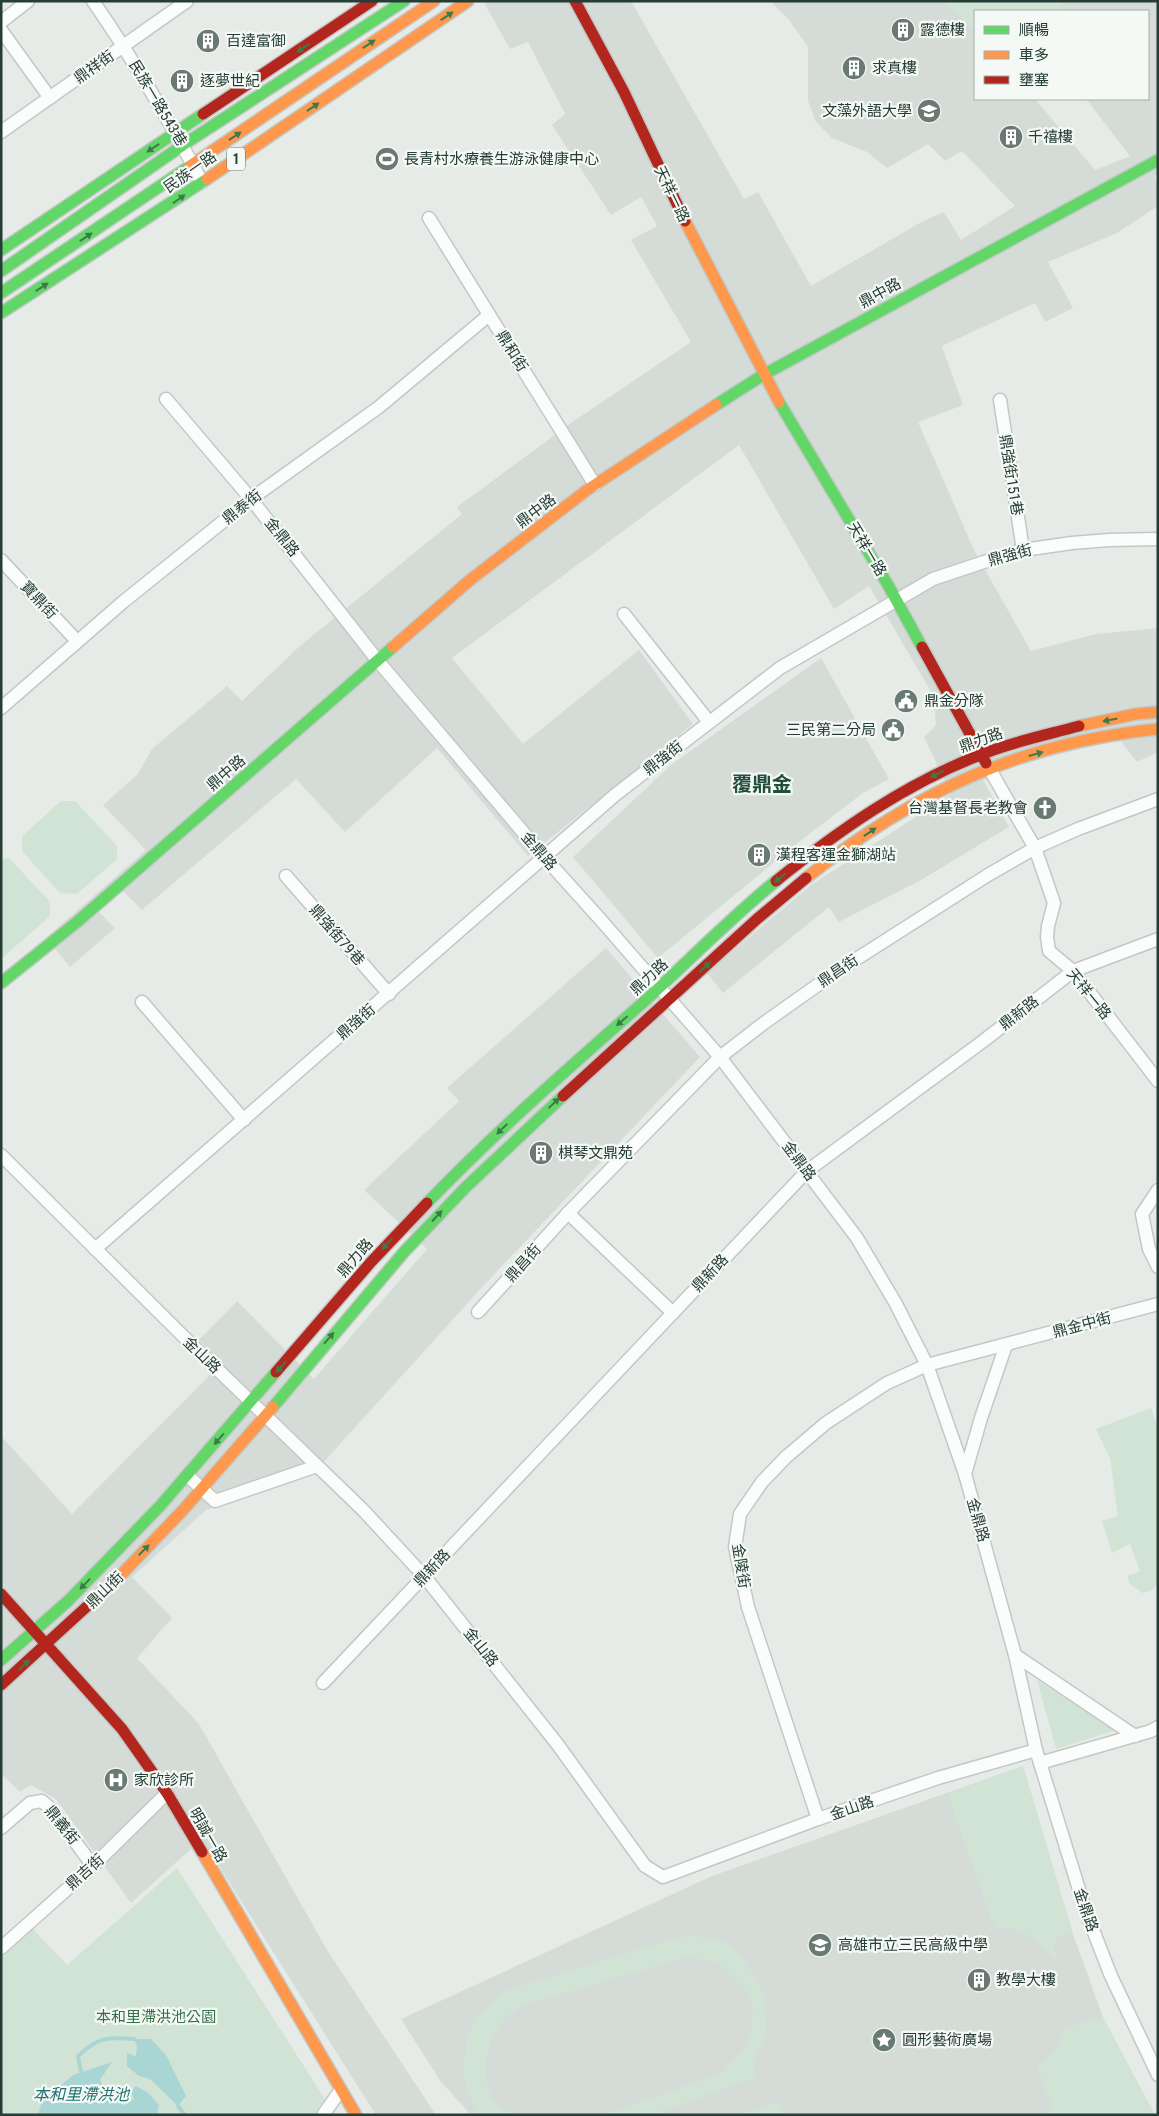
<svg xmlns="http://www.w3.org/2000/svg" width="1159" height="2116" font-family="'Roboto Condensed','Noto Sans TC',sans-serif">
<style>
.built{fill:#d5dcd8;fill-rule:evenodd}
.green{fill:#d1e3d4}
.water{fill:#aad5d5}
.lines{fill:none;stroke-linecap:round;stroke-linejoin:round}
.stream{stroke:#aad5d5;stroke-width:4}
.street-casing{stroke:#c3c8c5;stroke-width:15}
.fast-casing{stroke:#c2c8c5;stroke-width:14}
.slow-casing{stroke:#c2c8c5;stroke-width:14}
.jam-casing{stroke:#c2c8c5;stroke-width:14}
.street{stroke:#fbfcfc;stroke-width:12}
.fast{stroke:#63d668;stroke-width:11}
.slow{stroke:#ff974d;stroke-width:11}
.jam{stroke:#b3261e;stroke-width:11}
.oneway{fill:#3e7a49}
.labels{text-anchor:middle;stroke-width:4.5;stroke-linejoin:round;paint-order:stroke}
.shield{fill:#f5f9f6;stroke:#63756e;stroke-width:1}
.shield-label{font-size:14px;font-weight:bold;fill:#253d34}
.poi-label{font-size:15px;fill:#253d34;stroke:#f5f9f6;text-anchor:start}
.street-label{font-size:15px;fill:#253d34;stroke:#f5f9f6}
.park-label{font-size:15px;fill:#327143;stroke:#f5f9f6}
.water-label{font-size:16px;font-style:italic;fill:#237175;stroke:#f5f9f6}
.district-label{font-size:20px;font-weight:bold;fill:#224e3e;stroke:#f5f9f6}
</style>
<rect width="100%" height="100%" fill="#e6ebe8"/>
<!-- built -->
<g class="built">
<path d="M483,1H631L744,199L758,192L811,286L923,221L944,212L961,240L1015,206L962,151L945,161L928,144L887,168L867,152L832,138L816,122L808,101V47L789,20L770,1H1158V174L1154,176L1158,184V206L1117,233L1048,262L1073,308L1045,322L1035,303L942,346L963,405L918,422L974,550L1031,651L1096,634L1158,628V752L1137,762L1120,740L1059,754L1013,767L983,780L1009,827L921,880L839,922L829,907L723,993L707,973L811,885L951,794L924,737L936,725L933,695L869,586L834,609L739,445L452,658L523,744L639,650L693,724L528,856L437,748L345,832L296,779L142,910L123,891L98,911L115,928L70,967L46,938L146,850L103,805L138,774L152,749L227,686L242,701L300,646L462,514L457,507L571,423L691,342L631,240L657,226L641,197L611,215L552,125L565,114L528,42L510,49ZM975,11H1148V99H1086L1130,156L1095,170L1035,99H975Z"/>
<polygon points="821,658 889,779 863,793 800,841 658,958 573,857 672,764"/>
<polygon points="606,948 700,1057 484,1285 312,1475 206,1510 132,1577 172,1618 137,1658 199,1724 327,1950 436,2115 376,2115 202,1839 131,1903 56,1799 31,1785 20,1792 1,1774 1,1436 72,1514 206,1379 220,1362 199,1340 237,1301 314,1379 427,1249 364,1190 459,1101 447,1088"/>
<polygon points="1023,1766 1072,1931 1105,2023 1155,2115 471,2115 441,2082 401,2019 712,1876"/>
</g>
<!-- green -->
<g class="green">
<polygon points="944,1 1060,1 1060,11 975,11 975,31"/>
<polygon points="61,801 75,801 117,846 117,859 77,894 60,893 22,851 22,836"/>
<polygon points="9,858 50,902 50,916 1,959 1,859"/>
<polygon points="1151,1408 1158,1429 1158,1581 1153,1590 1142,1593 1129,1583 1128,1576 1140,1571 1130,1544 1112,1553 1102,1521 1118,1516 1110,1458 1096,1429"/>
<polygon points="1037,1680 1116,1730 1056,1749"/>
<path d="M1023,1766L1072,1931C1050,1939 1053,1945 1059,1964C1052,1959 1048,1952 1042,1946C1030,1935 1012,1924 995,1929L947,1793Z"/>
<polygon points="177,1868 325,2099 313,2115 1,2115 1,1958 33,1929 67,1965"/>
<path d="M695,1936L723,1941L745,1960L764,1995L766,2035L752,2063L757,2077L651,2115H604L722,2073L743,2050L751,2035L753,2008L748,1992L722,1966L710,1960L683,1958L521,2006C516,2010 510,2014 506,2018C487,2037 479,2074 492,2098C495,2104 506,2110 512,2115H480L467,2093L463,2070L468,2034L479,2014L504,1991L680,1937Z"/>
<path d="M1103,2017L1155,2115H1055L1037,2066C1053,2058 1059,2043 1066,2028Z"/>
<polygon points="778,2101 783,2115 741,2115"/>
</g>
<!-- water -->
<g class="water">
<polygon points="134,2039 151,2039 166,2055 186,2096 178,2106 150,2079 139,2076 127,2066 127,2053 136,2056 137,2047"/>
<polygon points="112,2062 100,2080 110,2101 125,2105 134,2099 130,2091 136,2086 147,2092 159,2105 157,2115 38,2115 42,2101 73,2075"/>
</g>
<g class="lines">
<!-- stream -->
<g class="stream">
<path d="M81,2072L78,2056C98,2037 107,2037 134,2039"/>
<polyline points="178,2106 185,2115"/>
</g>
<!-- street casing -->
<g class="street-casing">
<g id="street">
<path d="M93,1C133,59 169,120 202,182"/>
<polyline points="1,22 28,1"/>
<polyline points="1,30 50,98"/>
<polyline points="1,132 187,1"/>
<polyline points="429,218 595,485"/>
<polyline points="166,399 251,499 378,661 545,858 600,919 720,1057 857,1238 896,1304 927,1365 965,1474 1015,1655 1036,1750 1086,1912 1111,1976 1158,2075"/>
<polyline points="1000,400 1023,550"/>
<polyline points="1,560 77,641"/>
<polyline points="624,614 709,722"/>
<polyline points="1,708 123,602 251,499 379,407 489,315"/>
<polyline points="989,768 1035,848 1054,903 1048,926 1047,937 1049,951 1073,971 1158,1081"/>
<polyline points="286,876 389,994"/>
<polyline points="142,1002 244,1120"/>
<polyline points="1,1155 186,1339 363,1510 424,1576 558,1745 645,1866 663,1877 818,1819 938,1778 1036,1750"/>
<polyline points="1158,1190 1142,1214 1149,1249 1158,1267"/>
<polyline points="568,1213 673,1313"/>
<polyline points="95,1249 615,795 780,668 933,579 987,561 1023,550 1072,543 1109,540 1158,539"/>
<polyline points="478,1312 568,1213 720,1057 764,1023 836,972 988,875 1035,848 1078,829 1158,799"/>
<polyline points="965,1474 981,1418 1006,1345"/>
<polyline points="188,1476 215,1501 317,1466"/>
<polyline points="1015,1655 1135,1736"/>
<polyline points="323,1683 807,1171 982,1042 1073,971 1158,939"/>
<polyline points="1040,1763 1151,1731 1158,1727"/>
<polyline points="818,1819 748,1607 735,1547 740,1514 762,1482 786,1457 826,1423 887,1383 927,1365 1158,1304"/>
<polyline points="1,1828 30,1803 42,1801 52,1810 93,1866"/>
<polyline points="1,1948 93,1866 167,1793"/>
<polyline points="323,2115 340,2091"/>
</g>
</g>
<!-- fast casing -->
<g class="fast-casing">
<g id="fast">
<polyline points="1,250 203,114"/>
<polyline points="1,271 183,145 404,1"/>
<polyline points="1,293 190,166"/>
<polyline points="1,313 207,179"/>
<polyline points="779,402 888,585 922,647"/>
<polyline points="716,405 763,375 1158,160"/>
<polyline points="1,983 77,922 393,647"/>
<path d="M427,1203C494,1133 567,1070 639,1006C685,965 728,920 776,881"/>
<polyline points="273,1407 404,1252 466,1187 563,1096"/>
<polyline points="1,1660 68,1601 160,1506 276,1372"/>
</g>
</g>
<!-- slow casing -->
<g class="slow-casing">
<g id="slow">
<polyline points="190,166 434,1"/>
<polyline points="207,179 468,1"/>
<polyline points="685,221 779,402"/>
<polyline points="393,647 470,580 587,490 716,405"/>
<polyline points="1079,726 1136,714 1158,712"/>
<path d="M806,878C914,792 1020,743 1158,729"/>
<polyline points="118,1578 184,1509 273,1407"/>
<polyline points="202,1852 356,2115"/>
</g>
</g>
<!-- jam casing -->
<g class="jam-casing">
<g id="jam">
<polyline points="575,1 624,92 685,221"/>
<polyline points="203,114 372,1"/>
<polyline points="922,647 986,763"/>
<path d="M776,881C838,831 905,784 980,755C1011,742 1046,735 1079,726"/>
<polyline points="563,1096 757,919 806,878"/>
<polyline points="276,1372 371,1262 427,1203"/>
<polyline points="1,1594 122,1729 167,1793 202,1852"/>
<polyline points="1,1685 118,1578"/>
</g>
</g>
<!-- street -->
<use href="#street" class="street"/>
<!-- fast -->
<use href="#fast" class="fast"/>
<!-- slow -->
<use href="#slow" class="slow"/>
<!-- jam -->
<use href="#jam" class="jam"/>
</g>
<!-- one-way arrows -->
<defs><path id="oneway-solid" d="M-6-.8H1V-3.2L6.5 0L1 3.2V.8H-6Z" transform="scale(1.25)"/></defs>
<g class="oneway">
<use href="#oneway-solid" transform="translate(447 16) rotate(-34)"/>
<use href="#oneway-solid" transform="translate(369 44) rotate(-34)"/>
<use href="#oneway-solid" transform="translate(303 48) rotate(146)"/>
<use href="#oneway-solid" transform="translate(313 107) rotate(-34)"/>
<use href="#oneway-solid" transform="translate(235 136) rotate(-34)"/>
<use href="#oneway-solid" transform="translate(153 148) rotate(146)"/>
<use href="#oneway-solid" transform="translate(179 199) rotate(-35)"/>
<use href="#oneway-solid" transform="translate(86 237) rotate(-34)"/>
<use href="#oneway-solid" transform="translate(42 287) rotate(-33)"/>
<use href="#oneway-solid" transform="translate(1110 720) rotate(169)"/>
<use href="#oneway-solid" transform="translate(1036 754) rotate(-16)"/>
<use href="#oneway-solid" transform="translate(937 774) rotate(153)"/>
<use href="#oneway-solid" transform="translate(870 832) rotate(-34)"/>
<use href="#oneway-solid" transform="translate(780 878) rotate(141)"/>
<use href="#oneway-solid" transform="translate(705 967) rotate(-42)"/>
<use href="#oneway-solid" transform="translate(622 1021) rotate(139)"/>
<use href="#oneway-solid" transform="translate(554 1103) rotate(-43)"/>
<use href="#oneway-solid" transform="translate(502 1129) rotate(136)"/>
<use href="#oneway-solid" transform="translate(437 1216) rotate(-47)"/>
<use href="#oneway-solid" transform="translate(387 1244) rotate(133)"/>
<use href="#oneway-solid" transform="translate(329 1338) rotate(-49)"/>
<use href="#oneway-solid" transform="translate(281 1367) rotate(131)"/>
<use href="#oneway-solid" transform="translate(219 1439) rotate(131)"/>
<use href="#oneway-solid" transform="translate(144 1550) rotate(-45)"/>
<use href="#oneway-solid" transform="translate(85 1584) rotate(134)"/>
<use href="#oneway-solid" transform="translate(24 1665) rotate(-42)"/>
</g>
<!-- icons -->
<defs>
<g id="building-disc" transform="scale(1.25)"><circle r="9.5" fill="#697a73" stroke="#f5f9f6"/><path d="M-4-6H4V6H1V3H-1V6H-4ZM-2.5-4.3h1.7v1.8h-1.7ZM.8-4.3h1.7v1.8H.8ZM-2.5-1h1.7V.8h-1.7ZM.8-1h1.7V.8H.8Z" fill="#fff"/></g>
<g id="university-disc" transform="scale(1.25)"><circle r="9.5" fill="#697a73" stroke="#f5f9f6"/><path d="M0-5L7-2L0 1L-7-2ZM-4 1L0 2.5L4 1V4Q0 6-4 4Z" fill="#fff"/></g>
<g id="stadium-disc" transform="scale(1.25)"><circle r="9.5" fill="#697a73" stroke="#f5f9f6"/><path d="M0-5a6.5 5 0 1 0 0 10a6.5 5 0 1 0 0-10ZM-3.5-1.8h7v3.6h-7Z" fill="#fff"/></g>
<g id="civic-disc" transform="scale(1.25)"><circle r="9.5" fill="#697a73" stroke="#f5f9f6"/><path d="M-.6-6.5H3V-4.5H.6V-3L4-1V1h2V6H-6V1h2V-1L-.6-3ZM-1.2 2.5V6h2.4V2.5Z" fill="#fff"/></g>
<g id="church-disc" transform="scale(1.25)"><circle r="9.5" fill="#697a73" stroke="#f5f9f6"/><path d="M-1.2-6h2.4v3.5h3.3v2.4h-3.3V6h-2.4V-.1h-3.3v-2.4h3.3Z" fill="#fff"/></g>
<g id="hospital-disc" transform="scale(1.25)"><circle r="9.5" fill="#697a73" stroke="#f5f9f6"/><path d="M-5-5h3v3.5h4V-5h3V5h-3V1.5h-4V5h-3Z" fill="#fff"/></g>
<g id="school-disc" transform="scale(1.25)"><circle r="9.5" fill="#697a73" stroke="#f5f9f6"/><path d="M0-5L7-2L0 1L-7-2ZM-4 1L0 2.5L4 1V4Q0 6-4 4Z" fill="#fff"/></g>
<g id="sight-disc" transform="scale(1.25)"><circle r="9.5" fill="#697a73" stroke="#f5f9f6"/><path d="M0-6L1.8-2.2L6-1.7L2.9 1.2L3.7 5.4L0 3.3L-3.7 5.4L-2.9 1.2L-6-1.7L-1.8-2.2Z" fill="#fff"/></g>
</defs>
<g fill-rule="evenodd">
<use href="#building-disc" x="903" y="30"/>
<use href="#building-disc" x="208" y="41"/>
<use href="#building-disc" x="854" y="68"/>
<use href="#building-disc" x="182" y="81"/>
<use href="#university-disc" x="929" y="111"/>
<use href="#building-disc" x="1011" y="137"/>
<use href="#stadium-disc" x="387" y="159"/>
<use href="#civic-disc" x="906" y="701"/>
<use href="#civic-disc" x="893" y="730"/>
<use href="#church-disc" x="1045" y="808"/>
<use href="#building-disc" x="759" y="855"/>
<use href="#building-disc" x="541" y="1153"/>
<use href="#hospital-disc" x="116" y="1780"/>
<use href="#school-disc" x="820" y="1945"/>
<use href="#building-disc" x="979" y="1980"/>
<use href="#sight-disc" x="884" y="2040"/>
</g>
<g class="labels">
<!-- shield labels -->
<rect class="shield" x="227" y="147.5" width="18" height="23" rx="4"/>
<g class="shield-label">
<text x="236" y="164">1</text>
</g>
<!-- poi labels -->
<g class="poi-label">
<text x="920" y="35">露德樓</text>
<text x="226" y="46">百達富御</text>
<text x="872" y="73">求真樓</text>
<text x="200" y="86">逐夢世紀</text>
<text x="912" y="116" text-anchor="end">文藻外語大學</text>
<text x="1028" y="142">千禧樓</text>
<text x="404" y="164">長青村水療養生游泳健康中心</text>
<text x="924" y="706">鼎金分隊</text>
<text x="876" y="735" text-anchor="end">三民第二分局</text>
<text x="1028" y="813" text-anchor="end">台灣基督長老教會</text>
<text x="776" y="860">漢程客運金獅湖站</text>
<text x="558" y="1158">棋琴文鼎苑</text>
<text x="134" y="1785">家欣診所</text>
<text x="838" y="1950">高雄市立三民高級中學</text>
<text x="996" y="1985">教學大樓</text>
<text x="902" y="2045">圓形藝術廣場</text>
</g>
<!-- street labels -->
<g class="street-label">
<text transform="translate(94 67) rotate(-35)" y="5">鼎祥街</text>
<text transform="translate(158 103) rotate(59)" y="5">民族一路543巷</text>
<text transform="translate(190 172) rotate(-35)" y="5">民族一路</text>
<text transform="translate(672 194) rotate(64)" y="5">天祥一路</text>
<text transform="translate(880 293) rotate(-29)" y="5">鼎中路</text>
<text transform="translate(512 351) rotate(58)" y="5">鼎和街</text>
<text transform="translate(1011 475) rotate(81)" y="5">鼎強街151巷</text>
<text transform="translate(242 507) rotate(-38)" y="5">鼎泰街</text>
<text transform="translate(536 511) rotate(-37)" y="5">鼎中路</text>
<text transform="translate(282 537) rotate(51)" y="5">金鼎路</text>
<text transform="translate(867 549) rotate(59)" y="5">天祥一路</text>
<text transform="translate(1010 555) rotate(-15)" y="5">鼎強街</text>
<text transform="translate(39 600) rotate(47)" y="5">寶鼎街</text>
<text transform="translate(981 740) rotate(-20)" y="5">鼎力路</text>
<text transform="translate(663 758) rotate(-38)" y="5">鼎強街</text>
<text transform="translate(226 773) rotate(-41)" y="5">鼎中路</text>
<text transform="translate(539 851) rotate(49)" y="5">金鼎路</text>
<text transform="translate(337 935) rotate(49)" y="5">鼎強街79巷</text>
<text transform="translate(838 971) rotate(-34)" y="5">鼎昌街</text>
<text transform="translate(649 977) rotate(-43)" y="5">鼎力路</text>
<text transform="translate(1089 994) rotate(51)" y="5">天祥一路</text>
<text transform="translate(1019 1013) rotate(-38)" y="5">鼎新路</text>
<text transform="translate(356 1022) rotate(-41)" y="5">鼎強街</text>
<text transform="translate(799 1161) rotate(53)" y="5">金鼎路</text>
<text transform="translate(355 1258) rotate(-49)" y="5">鼎力路</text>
<text transform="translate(523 1263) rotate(-48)" y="5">鼎昌街</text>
<text transform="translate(710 1273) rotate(-47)" y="5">鼎新路</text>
<text transform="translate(1082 1325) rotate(-15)" y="5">鼎金中街</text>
<text transform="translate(202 1355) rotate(44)" y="5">金山路</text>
<text transform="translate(978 1520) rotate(74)" y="5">金鼎路</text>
<text transform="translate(741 1566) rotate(81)" y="5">金陵街</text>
<text transform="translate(432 1568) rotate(-47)" y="5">鼎新路</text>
<text transform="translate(105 1590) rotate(-44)" y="5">鼎山街</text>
<text transform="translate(481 1647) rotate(51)" y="5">金山路</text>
<text transform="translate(852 1808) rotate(-19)" y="5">金山路</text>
<text transform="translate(62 1825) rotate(51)" y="5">鼎義街</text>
<text transform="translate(208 1835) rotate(60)" y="5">明誠一路</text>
<text transform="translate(85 1872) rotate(-42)" y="5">鼎吉街</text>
<text transform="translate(1086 1910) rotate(71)" y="5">金鼎路</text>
</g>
<!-- park labels -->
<g class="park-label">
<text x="156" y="2022">本和里滯洪池公園</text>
</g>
<!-- water labels -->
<g class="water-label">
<text x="81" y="2100">本和里滯洪池</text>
</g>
<!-- district labels -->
<g class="district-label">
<text x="762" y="791">覆鼎金</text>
</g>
</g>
<!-- border -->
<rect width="1159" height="2116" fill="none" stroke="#253d34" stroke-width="5"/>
<!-- legend -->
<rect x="974" y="10" width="175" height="90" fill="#f5f9f6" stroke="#a2aea8"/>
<rect x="984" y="26" width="25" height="8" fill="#63d668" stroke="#a2aea8"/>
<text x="1019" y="35" font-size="15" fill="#253d34">順暢</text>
<rect x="984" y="51" width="25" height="8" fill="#ff974d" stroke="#a2aea8"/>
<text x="1019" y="60" font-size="15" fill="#253d34">車多</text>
<rect x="984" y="76" width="25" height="8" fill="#b3261e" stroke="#a2aea8"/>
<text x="1019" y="85" font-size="15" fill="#253d34">壅塞</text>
</svg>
